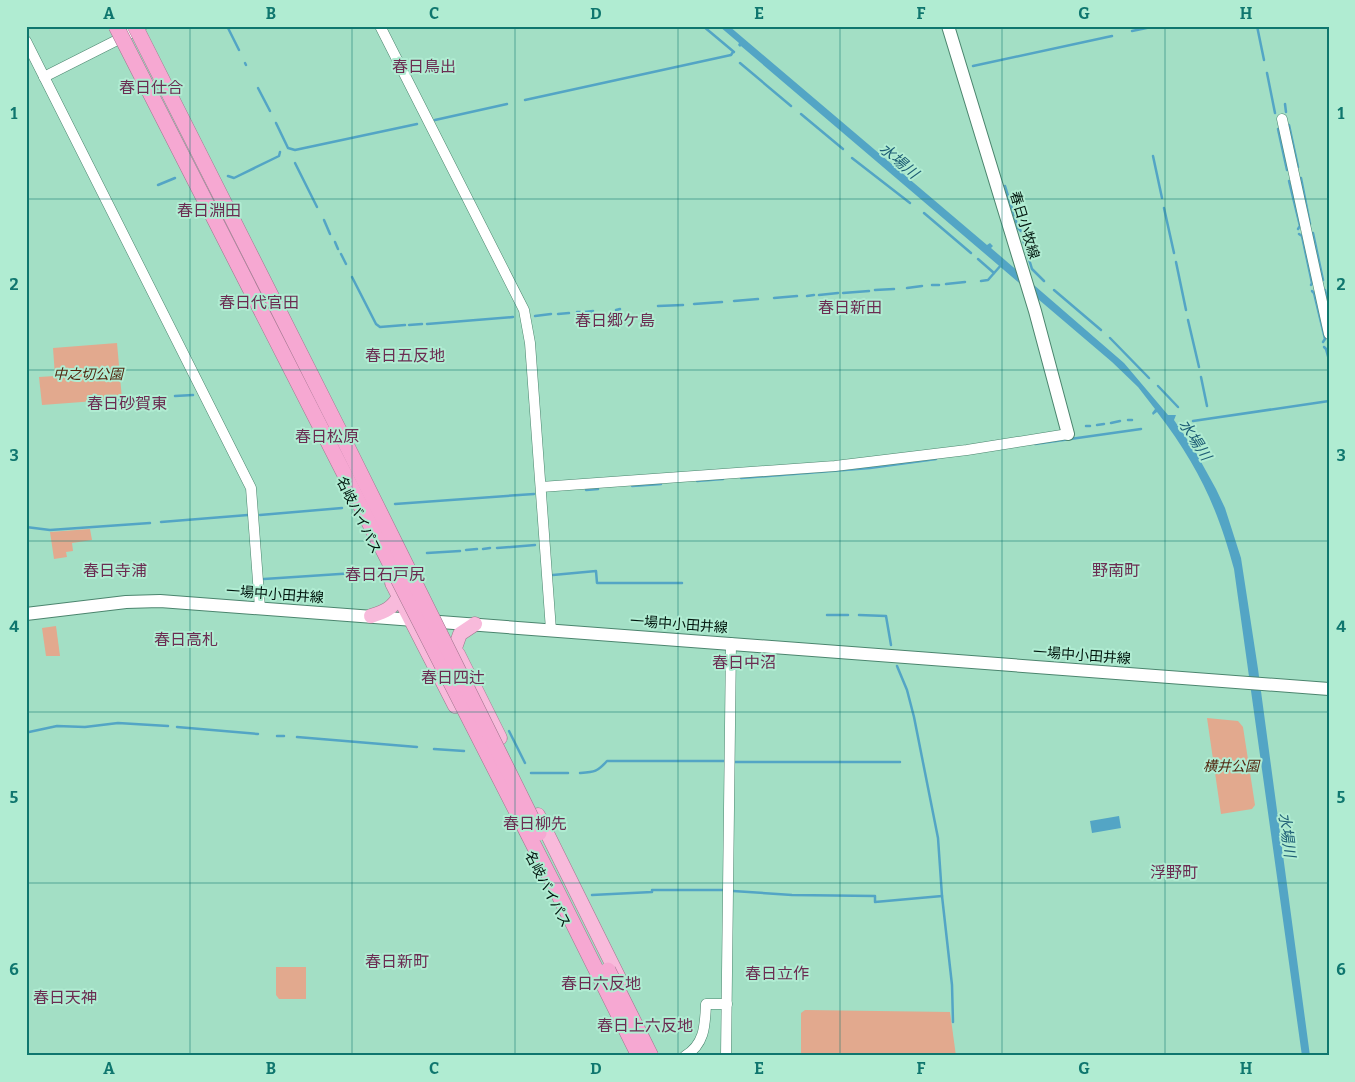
<svg xmlns="http://www.w3.org/2000/svg" width="1355" height="1082" font-family="Bitter,'Noto Sans JP',serif">
<style>
.green{fill:#e2a98e}
.water{fill:#53a5c5}
.lines{fill:none;stroke-linecap:round;stroke-linejoin:round}
.stream{stroke:#53a5c5;stroke-width:2.5}
.tertiary-casing{stroke:#4b856e;stroke-width:11}
.secondary-casing{stroke:#4b856e;stroke-width:14}
.trunk-casing{stroke:#a0758d;stroke-width:15}
.tertiary{stroke:#fff;stroke-width:10}
.secondary{stroke:#fff;stroke-width:12}
.trunk{stroke:#f8badb;stroke-width:14}
.motorway-bridge-casing{stroke:#a0758d;stroke-width:16;stroke-linecap:butt}
.motorway-bridge{stroke:#f6a8d2;stroke-width:15}
.grid{fill:none;stroke:#0f766e;stroke-width:1;stroke-opacity:0.55}
.labels{text-anchor:middle;stroke-width:4;stroke-linejoin:round;paint-order:stroke}
.street-label{font-size:14px;fill:#00150d;stroke:#b0ecd2}
.park-label{font-size:14px;font-style:italic;fill:#51250e;stroke:#b0ecd2}
.water-label{font-size:15px;font-style:italic;fill:#1e5e75;stroke:#b0ecd2}
.quarter-label{font-size:16px;fill:#6b2d52;stroke:#b0ecd2}
.neatline{fill:none;stroke:#0f766e;stroke-width:2}
.grid-label{font-size:16px;text-anchor:middle;font-weight:bold;fill:#0f766e}
</style>
<rect width="100%" height="100%" fill="#a3dfc5"/>
<!-- green -->
<g class="green">
<polygon points="117,343 122,399 42,405 39,377 55,376 53,348"/>
<polygon points="90,529 92,540 72,543 73,551 66,552 67,557 54,559 50,532"/>
<polygon points="56,626 60,656 46,656 42,628"/>
<polygon points="1207,718 1238,721 1243,727 1255,805 1252,809 1221,814"/>
<polygon points="276,967 306,967 306,999 279,999 276,995"/>
<polygon points="805,1010 950,1012 956,1056 801,1056 801,1013"/>
</g>
<!-- water -->
<g class="water">
<path d="M719,26H729L987,245L990,243L993,246L991,248L1124,363L1168,415H1176L1174,420L1195,451L1216,489L1225,508L1241,558L1258,669L1310,1056H1302L1234,569C1217,506 1197,464 1157,412L1153,415L1152,413L1155,409L1138,387L1112,362L741,46L740,47L738,45L739,43Z"/>
<polygon points="1119,816 1121,828 1092,833 1090,821"/>
</g>
<g class="lines">
<!-- stream -->
<g class="stream">
<polyline points="227,26 239,50"/>
<polyline points="703,26 734,52"/>
<polyline points="1257,26 1264,60"/>
<polyline points="1132,31 1156,26"/>
<polyline points="245,63 246,65"/>
<polyline points="740,63 791,106"/>
<polyline points="973,66 1112,36"/>
<polyline points="1267,73 1275,113"/>
<polyline points="258,88 270,111"/>
<polyline points="525,100 731,55 733,52"/>
<polyline points="1285,104 1286,112"/>
<polyline points="801,114 843,149"/>
<polyline points="435,120 507,104"/>
<polyline points="276,123 288,148 295,150 417,124"/>
<polyline points="1289,125 1298,167"/>
<polyline points="1278,129 1287,170"/>
<polyline points="1153,156 1162,198"/>
<polyline points="852,158 910,203"/>
<polyline points="295,163 317,207"/>
<polyline points="228,176 234,178 279,156 280,152"/>
<polyline points="1301,178 1310,224"/>
<polyline points="1289,181 1300,226 1298,229"/>
<polyline points="158,185 175,178"/>
<polyline points="1005,186 1018,228 1021,231"/>
<polyline points="1164,208 1174,253"/>
<polyline points="924,213 971,253"/>
<polyline points="324,220 330,234"/>
<polyline points="1313,233 1323,280"/>
<polyline points="1299,234 1302,236 1312,283 1311,285"/>
<polyline points="1023,240 1032,269 1044,281"/>
<polyline points="335,242 338,249"/>
<polyline points="341,254 346,264"/>
<polyline points="978,259 994,273"/>
<polyline points="1176,262 1186,310"/>
<polyline points="352,277 376,324 380,327 405,325"/>
<polyline points="981,281 988,280 1002,264"/>
<polyline points="946,284 965,282"/>
<polyline points="932,285 939,285"/>
<polyline points="907,288 922,286"/>
<polyline points="875,290 894,289"/>
<polyline points="1054,290 1101,330"/>
<polyline points="1325,290 1329,307"/>
<polyline points="1312,291 1314,293 1325,339 1323,342"/>
<polyline points="843,293 869,291"/>
<polyline points="819,295 838,293"/>
<polyline points="807,296 814,295"/>
<polyline points="774,298 797,296"/>
<polyline points="734,301 758,299"/>
<polyline points="694,304 722,302"/>
<polyline points="658,306 683,305"/>
<polyline points="616,310 620,309"/>
<polyline points="577,312 580,312"/>
<polyline points="585,312 593,311"/>
<polyline points="558,314 569,313"/>
<polyline points="535,316 551,314"/>
<polyline points="1188,320 1199,367"/>
<polyline points="427,324 513,317"/>
<polyline points="409,325 422,324"/>
<polyline points="1110,338 1149,378"/>
<polyline points="1324,347 1326,349 1329,360"/>
<polyline points="1201,377 1207,406"/>
<polyline points="1158,386 1178,407"/>
<polyline points="175,396 193,395"/>
<polyline points="146,398 167,397"/>
<polyline points="133,399 137,399"/>
<polyline points="118,400 131,399"/>
<polyline points="1128,420 1132,420"/>
<polyline points="1193,421 1329,401"/>
<polyline points="1111,423 1120,421"/>
<polyline points="1097,425 1104,424"/>
<polyline points="1086,426 1090,426"/>
<polyline points="1035,444 1141,429"/>
<polyline points="741,478 870,468 936,459"/>
<polyline points="697,481 723,479"/>
<polyline points="632,486 661,484"/>
<polyline points="586,490 598,489"/>
<polyline points="395,504 534,494"/>
<polyline points="260,515 342,508"/>
<polyline points="161,522 248,515"/>
<polyline points="26,527 50,530 150,523"/>
<polyline points="497,548 535,545"/>
<polyline points="483,549 490,548"/>
<polyline points="466,550 477,549"/>
<polyline points="427,553 460,551"/>
<polyline points="553,575 596,571 597,583 682,583"/>
<polyline points="264,579 370,572 371,570"/>
<polyline points="827,615 848,615"/>
<polyline points="859,615 886,616 891,645"/>
<polyline points="897,666 907,690 914,717 938,838 942,896 952,985 953,1022"/>
<polyline points="177,727 258,734"/>
<polyline points="509,731 525,763"/>
<polyline points="29,732 57,726 85,727 118,723 168,726"/>
<polyline points="277,736 284,736"/>
<polyline points="297,737 417,747"/>
<polyline points="434,749 464,751"/>
<polyline points="735,762 900,762"/>
<polyline points="531,773 568,773"/>
<path d="M580,773C595,772 597,772 607,761H726"/>
<polyline points="733,891 792,895 875,896 875,902 942,896"/>
<polyline points="592,895 652,892 652,890 723,890"/>
</g>
<!-- tertiary casing -->
<g class="tertiary-casing">
<g id="tertiary">
<polyline points="380,26 524,310 530,343 551,630"/>
<polyline points="26,41 251,488 260,608"/>
<polyline points="44,77 141,28"/>
<polyline points="1282,119 1329,334"/>
<polyline points="541,487 835,466 967,450 1068,434"/>
<path d="M685,1056C705,1044 705,1025 706,1004H727"/>
<polyline points="726,1056 731,643"/>
</g>
</g>
<!-- secondary casing -->
<g class="secondary-casing">
<g id="secondary">
<polyline points="948,26 1035,311 1068,434"/>
<polyline points="26,614 126,602 160,601 1329,689"/>
</g>
</g>
<!-- trunk casing -->
<g class="trunk-casing">
<g id="trunk">
<polyline points="392,583 455,706"/>
<path d="M371,616C383,612 393,609 399,596"/>
<polyline points="455,648 460,634 475,624"/>
<polyline points="458,654 500,738"/>
<polyline points="538,815 620,980"/>
</g>
</g>
<!-- tertiary -->
<use href="#tertiary" class="tertiary"/>
<!-- secondary -->
<use href="#secondary" class="secondary"/>
<!-- trunk -->
<use href="#trunk" class="trunk"/>
<!-- motorway-bridge casing -->
<g class="motorway-bridge-casing">
<g id="motorway-bridge">
<polyline points="116,26 555,887 639,1056"/>
<polyline points="135,26 344,440 539,833"/>
<polyline points="608,970 651,1056"/>
</g>
</g>
<!-- motorway-bridge -->
<use href="#motorway-bridge" class="motorway-bridge"/>
</g>
<!-- grid -->
<path class="grid" d="M190,26V1056M352,26V1056M515,26V1056M678,26V1056M840,26V1056M1002,26V1056M1165,26V1056M26,199H1329M26,370H1329M26,541H1329M26,712H1329M26,883H1329"/>
<g class="labels">
<!-- street labels -->
<g class="street-label">
<text transform="translate(1025 225) rotate(73)" y="5">春日小牧線</text>
<text transform="translate(359 515) rotate(64)" y="5">名岐バイパス</text>
<text transform="translate(275 594) rotate(4)" y="5">一場中小田井線</text>
<text transform="translate(679 624) rotate(4)" y="5">一場中小田井線</text>
<text transform="translate(1082 655) rotate(4)" y="5">一場中小田井線</text>
<text transform="translate(548 889) rotate(63)" y="5">名岐バイパス</text>
</g>
<!-- park labels -->
<g class="park-label">
<text x="88" y="379">中之切公園</text>
<text x="1231" y="771">横井公園</text>
</g>
<!-- water labels -->
<g class="water-label">
<text transform="translate(899 161) rotate(40)" y="5">水場川</text>
<text transform="translate(1195 440) rotate(57)" y="5">水場川</text>
<text transform="translate(1287 835) rotate(82)" y="5">水場川</text>
</g>
<!-- quarter labels -->
<g class="quarter-label">
<text x="424" y="72">春日鳥出</text>
<text x="151" y="93">春日仕合</text>
<text x="209" y="216">春日淵田</text>
<text x="259" y="308">春日代官田</text>
<text x="850" y="313">春日新田</text>
<text x="615" y="326">春日郷ケ島</text>
<text x="405" y="361">春日五反地</text>
<text x="127" y="409">春日砂賀東</text>
<text x="327" y="442">春日松原</text>
<text x="115" y="576">春日寺浦</text>
<text x="1116" y="576">野南町</text>
<text x="385" y="580">春日石戸尻</text>
<text x="186" y="645">春日高札</text>
<text x="744" y="668">春日中沼</text>
<text x="453" y="683">春日四辻</text>
<text x="535" y="829">春日柳先</text>
<text x="1174" y="878">浮野町</text>
<text x="397" y="967">春日新町</text>
<text x="777" y="979">春日立作</text>
<text x="601" y="989">春日六反地</text>
<text x="65" y="1003">春日天神</text>
<text x="645" y="1031">春日上六反地</text>
</g>
</g>
<!-- border -->
<rect width="1355" height="1082" fill="none" stroke="#b0ecd2" stroke-width="55"/>
<rect x="28" y="28" width="1300" height="1026" class="neatline"/>
<g class="grid-label">
<text x="109" y="19">A</text>
<text x="271" y="19">B</text>
<text x="434" y="19">C</text>
<text x="596" y="19">D</text>
<text x="759" y="19">E</text>
<text x="921" y="19">F</text>
<text x="1084" y="19">G</text>
<text x="1246" y="19">H</text>
<text x="14" y="119">1</text>
<text x="1341" y="119">1</text>
<text x="14" y="290">2</text>
<text x="1341" y="290">2</text>
<text x="14" y="461">3</text>
<text x="1341" y="461">3</text>
<text x="14" y="632">4</text>
<text x="1341" y="632">4</text>
<text x="14" y="803">5</text>
<text x="1341" y="803">5</text>
<text x="14" y="975">6</text>
<text x="1341" y="975">6</text>
<text x="109" y="1074">A</text>
<text x="271" y="1074">B</text>
<text x="434" y="1074">C</text>
<text x="596" y="1074">D</text>
<text x="759" y="1074">E</text>
<text x="921" y="1074">F</text>
<text x="1084" y="1074">G</text>
<text x="1246" y="1074">H</text>
</g>
</svg>
